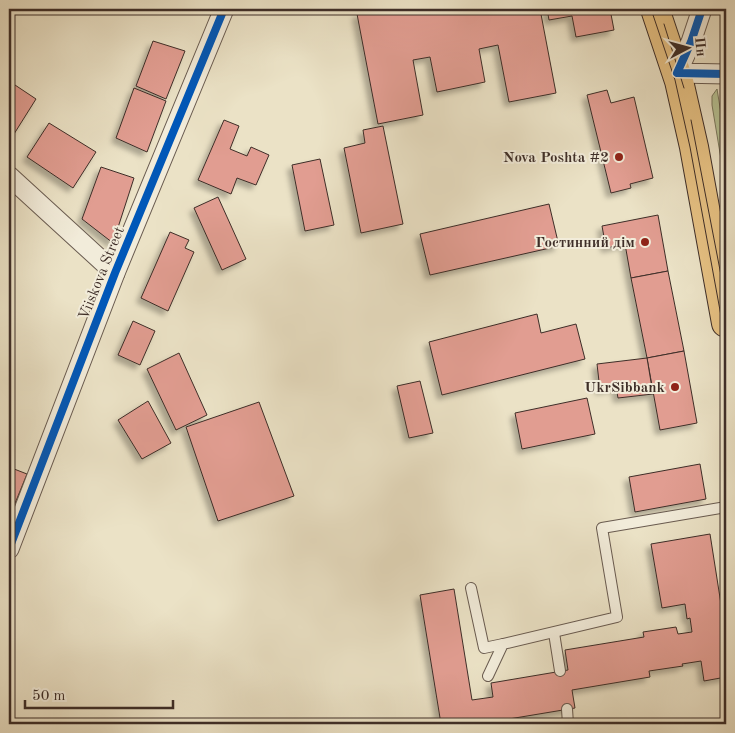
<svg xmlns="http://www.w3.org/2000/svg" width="735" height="733" font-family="'Old Standard TT',serif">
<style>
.green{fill:#b7c395;stroke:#7a785e}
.building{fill:#e19d91;stroke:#3e2e28;filter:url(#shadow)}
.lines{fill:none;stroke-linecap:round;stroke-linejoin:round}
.service-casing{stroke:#695b50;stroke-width:12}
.minor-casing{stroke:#695b50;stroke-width:21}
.primary-casing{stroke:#3e2e28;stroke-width:30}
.service{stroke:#f2ecda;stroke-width:10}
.minor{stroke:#f2ecda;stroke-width:19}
.primary{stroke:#e6c183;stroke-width:28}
.tram{stroke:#3e2e28;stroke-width:1}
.cycleway-casing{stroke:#f2ecda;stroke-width:11}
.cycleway{stroke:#0057b8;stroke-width:8}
.poi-dot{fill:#8f2418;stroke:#f2ecda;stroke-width:2}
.labels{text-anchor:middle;stroke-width:4;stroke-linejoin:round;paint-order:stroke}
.poi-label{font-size:15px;font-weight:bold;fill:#3e2e28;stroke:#f2ecda;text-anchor:end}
.street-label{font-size:15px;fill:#3e2e28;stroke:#f2ecda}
</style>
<defs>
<filter id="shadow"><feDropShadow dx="-4.5" dy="4.5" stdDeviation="2.5" flood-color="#0004"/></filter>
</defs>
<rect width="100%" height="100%" fill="#ebe2c6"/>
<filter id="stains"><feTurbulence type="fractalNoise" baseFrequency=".004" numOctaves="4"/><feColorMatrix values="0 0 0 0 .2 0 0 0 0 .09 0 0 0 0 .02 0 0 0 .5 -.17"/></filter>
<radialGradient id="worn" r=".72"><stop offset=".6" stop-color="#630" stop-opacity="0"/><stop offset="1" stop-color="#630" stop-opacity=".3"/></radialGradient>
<!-- green -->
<polygon class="green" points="717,89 726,144 726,189 712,105 712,96"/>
<!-- building -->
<g class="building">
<polygon points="384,9 540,9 556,93 509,102 498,45 479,49 485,82 437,92 430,57 413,60 423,115 378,124 357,14"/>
<polygon points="547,9 610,9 614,30 576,37 572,16 549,20"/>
<polygon points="153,41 185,51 166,99 136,86"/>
<polygon points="9,81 36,99 14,134 9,130"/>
<polygon points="134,88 166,101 147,152 116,138"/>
<polygon points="607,90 611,103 634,97 653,178 630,184 631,188 611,193 587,95"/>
<polygon points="224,120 239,126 230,149 247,156 251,147 269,155 256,185 237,178 231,194 198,180"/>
<polygon points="49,123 96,152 73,188 27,157"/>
<polygon points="383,126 403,224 361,233 344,148 365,143 363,130"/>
<polygon points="320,159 334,225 305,231 292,165"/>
<polygon points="101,167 134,178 113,243 82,219"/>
<polygon points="218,197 246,259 222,270 194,208"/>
<polygon points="549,204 559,246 430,275 420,234"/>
<polygon points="658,215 668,271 631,278 625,244 606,248 602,226"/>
<polygon points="170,232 189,240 185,248 194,252 168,311 141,298"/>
<polygon points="668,271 684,351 647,358 631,278"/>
<polygon points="537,314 541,333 576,324 585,359 442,395 429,342"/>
<polygon points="133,321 155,331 140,365 118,355"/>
<polygon points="684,351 697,423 660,430 647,358"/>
<polygon points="179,353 207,415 176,430 147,369"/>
<polygon points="647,358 653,394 618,398 616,387 600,390 597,364"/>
<polygon points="420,381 433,433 409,438 397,386"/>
<polygon points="587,398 595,434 522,449 515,413"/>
<polygon points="148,401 171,443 142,459 118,420"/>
<polygon points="259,402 294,496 218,521 186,427"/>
<polygon points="700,464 706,499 635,512 629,477"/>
<polygon points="9,467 27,474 9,518"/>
<polygon points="710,534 726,636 726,677 704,681 701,661 682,664 683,666 649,671 650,677 572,690 575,708 497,721 498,724 441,724 420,595 454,589 472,700 493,697 491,683 568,670 565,650 644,637 643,632 676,627 678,634 692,632 690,618 687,619 685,604 662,608 651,544"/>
</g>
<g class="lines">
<!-- service casing -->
<g class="service-casing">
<g id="service">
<polyline points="471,588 484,648 503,644"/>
<polyline points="554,633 560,671"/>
<polyline points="488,676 503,644 617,617 602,528 726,507"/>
<polyline points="567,709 568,724"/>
</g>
</g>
<!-- minor casing -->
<g class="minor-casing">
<g id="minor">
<polyline points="702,9 691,42 677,73 726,74"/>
<polyline points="9,176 115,273"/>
<polyline points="9,549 115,273 224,9"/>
</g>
</g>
<!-- primary casing -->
<g class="primary-casing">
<polyline id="primary" points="655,9 679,81 694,147 726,323"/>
</g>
<!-- service -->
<use href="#service" class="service"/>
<!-- minor -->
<use href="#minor" class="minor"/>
<!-- primary -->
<use href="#primary" class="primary"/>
<!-- tram -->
<g class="tram">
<polyline points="651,9 675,80 690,147 726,343"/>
<polyline points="664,24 684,88"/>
<polyline points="691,120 726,301"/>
</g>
<!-- cycleway casing -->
<g class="cycleway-casing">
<g id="cycleway">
<polyline points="702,9 691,42 677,73 726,74"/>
<polyline points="9,549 115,273 224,9"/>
</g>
</g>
<!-- cycleway -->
<use href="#cycleway" class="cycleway"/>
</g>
<!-- markers -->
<g class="poi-dot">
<circle cx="619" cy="157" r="5"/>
<circle cx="645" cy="242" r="5"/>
<circle cx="675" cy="387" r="5"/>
</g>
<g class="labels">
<!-- poi labels -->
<g class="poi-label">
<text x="609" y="162">Nova Poshta #2</text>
<text x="635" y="247">Гостинний дім</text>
<text x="665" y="392">UkrSibbank</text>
</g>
<!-- street labels -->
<g class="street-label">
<text transform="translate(101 273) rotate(-68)" y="5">Viiskova Street</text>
</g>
</g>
<!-- margin -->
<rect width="735" height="733" fill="none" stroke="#ebe2c6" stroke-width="30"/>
<rect x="10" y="10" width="715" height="713" fill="none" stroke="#3e2e28" stroke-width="2.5"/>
<rect x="15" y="15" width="705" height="703" fill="none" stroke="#3e2e28"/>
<!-- north arrow -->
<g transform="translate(688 48) rotate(84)" stroke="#f2ecda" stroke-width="4" paint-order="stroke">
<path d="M0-4L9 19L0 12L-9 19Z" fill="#3e2e28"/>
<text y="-8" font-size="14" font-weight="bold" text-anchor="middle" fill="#3e2e28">Пн</text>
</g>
<!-- scale -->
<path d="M25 700v8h148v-8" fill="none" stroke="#3e2e28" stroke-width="2.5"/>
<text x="32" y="700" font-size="15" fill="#3e2e28" stroke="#f2ecda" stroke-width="4" paint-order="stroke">50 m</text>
<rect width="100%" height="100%" filter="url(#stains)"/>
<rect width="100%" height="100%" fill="url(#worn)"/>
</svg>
